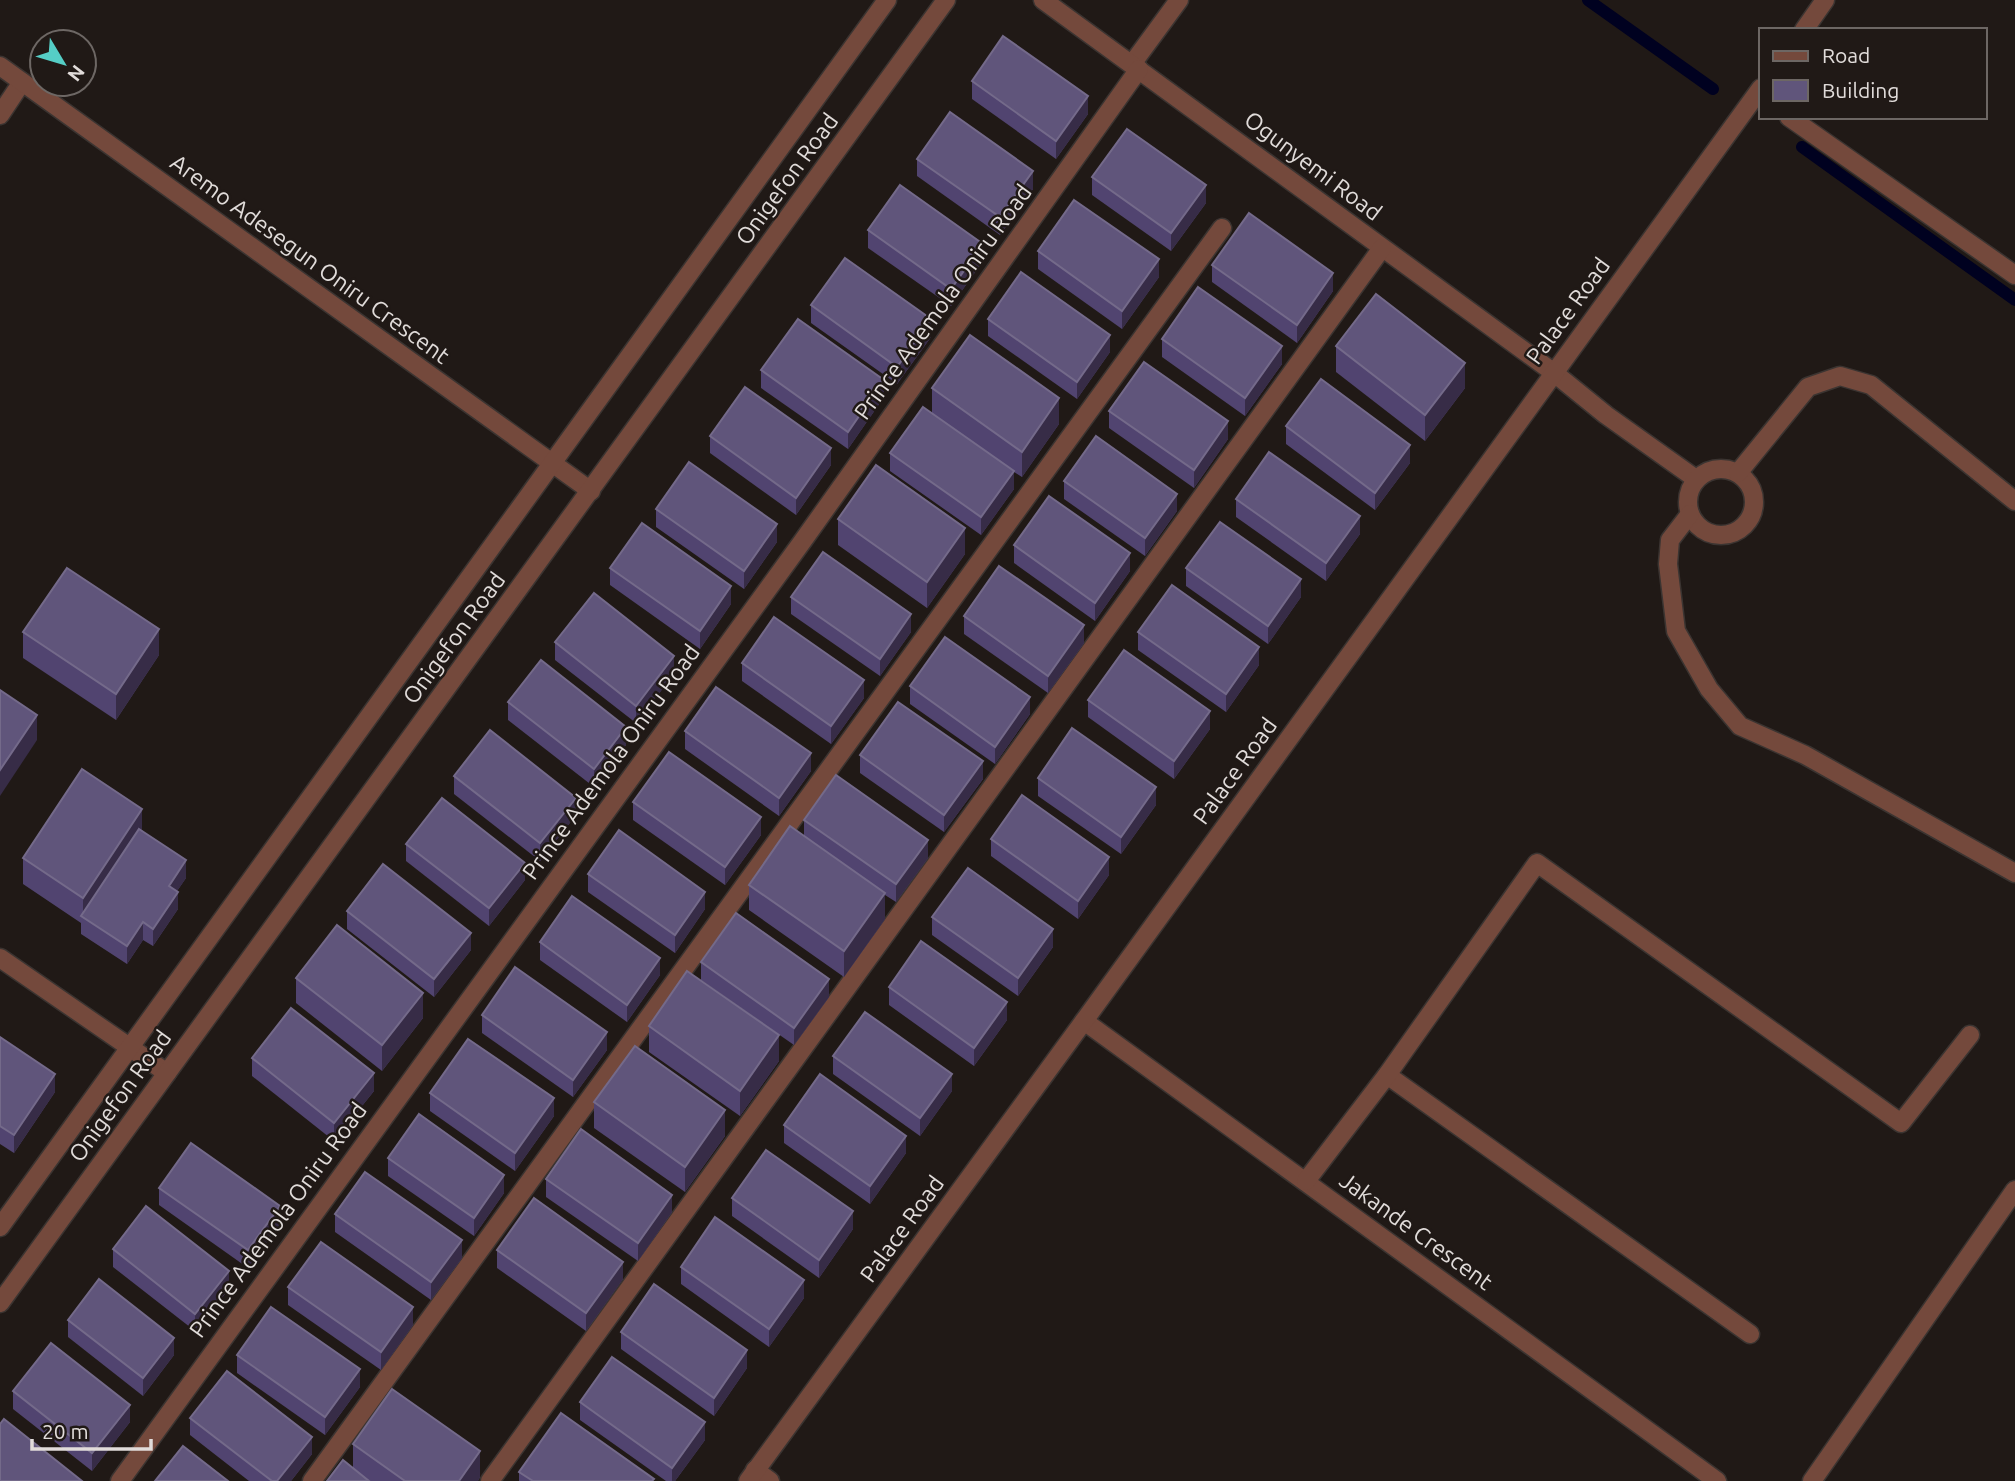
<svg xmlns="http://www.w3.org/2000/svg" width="2015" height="1481" font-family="Ubuntu,sans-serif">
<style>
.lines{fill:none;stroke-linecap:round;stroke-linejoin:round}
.stream{stroke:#000120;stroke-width:12}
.lane-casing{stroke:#3b3431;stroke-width:21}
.street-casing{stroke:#3b3431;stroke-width:21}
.lane{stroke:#74493c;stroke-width:18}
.street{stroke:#74493c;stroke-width:18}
.wall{fill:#514470}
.shaded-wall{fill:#372c47}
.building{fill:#60557b;stroke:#746a8a;stroke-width:2}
.labels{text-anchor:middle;stroke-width:5;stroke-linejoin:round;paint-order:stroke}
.street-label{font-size:23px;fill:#e1dcda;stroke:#201916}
</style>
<rect width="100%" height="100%" fill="#201916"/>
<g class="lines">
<!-- stream -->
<g class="stream">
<polyline points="1588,0 1713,89"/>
<polyline points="1802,147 2015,300"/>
</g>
<!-- lane casing -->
<g class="lane-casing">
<g id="lane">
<polyline points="1132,64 1179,0"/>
<polyline points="0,115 22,82"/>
<polyline points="1789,117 2015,275"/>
<polyline points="1553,372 1606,415 1696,479"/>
<circle cx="1721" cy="502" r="33"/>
<polyline points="1738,473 1808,387 1840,376 1871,385 2015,501"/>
<polyline points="1690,514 1670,540 1668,564 1676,631 1709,689 1740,726 1805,755 2015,873"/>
<polyline points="755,1470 770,1481"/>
</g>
</g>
<!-- street casing -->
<g class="street-casing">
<g id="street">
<polyline points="1043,0 1553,372"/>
<polyline points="1804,30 1825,0"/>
<polyline points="0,66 591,491"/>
<polyline points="0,958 167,1073"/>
<polyline points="1084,1021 1717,1481"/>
<polyline points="1387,1075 1750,1334"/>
<polyline points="1306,1181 1387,1075 1537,863 1901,1123 1970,1035"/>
<polyline points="0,1227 887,0"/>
<polyline points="0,1303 946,0"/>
<polyline points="120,1481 802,542 1139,69"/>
<polyline points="312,1481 1222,228"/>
<polyline points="490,1481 1382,248"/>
<polyline points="748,1481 1084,1021 1761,88"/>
<polyline points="1812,1481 2015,1190"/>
</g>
</g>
<!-- lane -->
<use href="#lane" class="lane"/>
<!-- street -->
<use href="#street" class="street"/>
</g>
<!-- wall -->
<g class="wall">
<polygon points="972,81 1088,114 1056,159 972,99"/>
<polygon points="917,159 1033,189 1000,235 917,176"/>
<polygon points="1092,177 1206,203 1171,251 1092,195"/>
<polygon points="868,230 983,261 951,306 868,248"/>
<polygon points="1038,251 1159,277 1122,329 1038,269"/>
<polygon points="1212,265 1333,291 1297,343 1212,282"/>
<polygon points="811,305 931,337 897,384 811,323"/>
<polygon points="988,319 1110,352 1077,399 988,336"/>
<polygon points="1162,339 1282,364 1245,416 1162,357"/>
<polygon points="1336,346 1465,388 1425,441 1336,372"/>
<polygon points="761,370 884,397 848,449 761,388"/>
<polygon points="932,388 1059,424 1022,477 1014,472 1014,489 981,535 890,471 890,453 932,413"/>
<polygon points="1109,411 1228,439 1194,488 1109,428"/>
<polygon points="1286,426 1410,463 1375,510 1286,444"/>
<polygon points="710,436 831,465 796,515 710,453"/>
<polygon points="1064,481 1177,511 1145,556 1064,499"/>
<polygon points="1236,499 1360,534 1326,581 1236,517"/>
<polygon points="656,509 777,542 744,589 656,527"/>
<polygon points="838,519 965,554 927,608 838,545"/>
<polygon points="1014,545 1130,571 1095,621 1014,563"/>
<polygon points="610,568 731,604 700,649 610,585"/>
<polygon points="1186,568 1301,597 1268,644 1186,586"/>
<polygon points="791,597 911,632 880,676 791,614"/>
<polygon points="964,616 1084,643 1048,693 964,634"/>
<polygon points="23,632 159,655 116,720 23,658"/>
<polygon points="1138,632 1259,665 1226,712 1138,650"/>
<polygon points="555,642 674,674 636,723 555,660"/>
<polygon points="742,663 864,698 831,744 742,681"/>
<polygon points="910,686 1030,714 995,764 910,704"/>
<polygon points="1088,700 1210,729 1174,779 1088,717"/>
<polygon points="508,702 626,745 594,787 508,720"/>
<polygon points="685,731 811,771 779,816 685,749"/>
<polygon points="860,755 983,779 944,832 860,773"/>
<polygon points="454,776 576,815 540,861 454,794"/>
<polygon points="1038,778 1156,805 1121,854 1038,796"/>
<polygon points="633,802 761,835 725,885 633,820"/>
<polygon points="804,820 928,858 896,902 885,895 885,919 844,977 749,910 749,885 804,836"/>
<polygon points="142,830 186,878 177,891 178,909 153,946 143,940 127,964 81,934 81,923 23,884 23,858"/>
<polygon points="991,839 1109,875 1078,919 991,856"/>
<polygon points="406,844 525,880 489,926 406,861"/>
<polygon points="588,874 705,909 675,953 588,892"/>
<polygon points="347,911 471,950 434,997 347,929"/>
<polygon points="932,917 1053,947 1018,996 932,935"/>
<polygon points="540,942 660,975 627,1022 540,960"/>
<polygon points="701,962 829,997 794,1045 701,980"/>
<polygon points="296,978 423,1018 382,1071 296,1003"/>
<polygon points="889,987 1007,1020 974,1066 889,1005"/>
<polygon points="482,1015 607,1050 573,1097 482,1033"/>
<polygon points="649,1026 779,1061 740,1116 649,1052"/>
<polygon points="0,1037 55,1092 14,1153 0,1144"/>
<polygon points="833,1056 952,1091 920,1136 833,1074"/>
<polygon points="252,1058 374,1091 334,1141 252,1076"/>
<polygon points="430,1093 554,1116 515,1171 430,1111"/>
<polygon points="594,1102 725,1136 685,1192 594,1128"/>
<polygon points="784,1125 906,1153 870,1204 784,1143"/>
<polygon points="388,1158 504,1193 474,1236 388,1176"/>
<polygon points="546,1179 672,1212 638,1261 546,1197"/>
<polygon points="159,1188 280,1224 248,1268 159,1205"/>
<polygon points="732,1198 853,1229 819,1278 732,1216"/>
<polygon points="335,1214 462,1258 431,1300 335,1232"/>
<polygon points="113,1249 229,1289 195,1331 113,1267"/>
<polygon points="497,1250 623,1279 586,1331 497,1268"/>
<polygon points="681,1267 804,1298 769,1347 681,1284"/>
<polygon points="288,1287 413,1325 381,1370 288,1305"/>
<polygon points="68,1320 174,1355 143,1396 68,1337"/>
<polygon points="621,1332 747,1368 714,1416 621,1349"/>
<polygon points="237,1355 360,1387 325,1435 237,1373"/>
<polygon points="13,1391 130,1422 92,1471 13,1409"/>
<polygon points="580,1402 705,1440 675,1481 666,1481 580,1420"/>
<polygon points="190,1418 312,1454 291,1481 249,1481 190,1435"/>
<polygon points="353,1444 480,1477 478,1481 327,1481 353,1468"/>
<polygon points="519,1472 654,1481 519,1481"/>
</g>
<!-- shaded-wall -->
<g class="shaded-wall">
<polygon points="1088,96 1088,114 1056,159 1056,141"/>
<polygon points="1033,171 1033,189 1000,235 1000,217"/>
<polygon points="1206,185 1206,203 1171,251 1171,233"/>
<polygon points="983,244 983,261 951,306 951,289"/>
<polygon points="1159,259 1159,277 1122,329 1122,311"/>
<polygon points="1333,273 1333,291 1297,343 1297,325"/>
<polygon points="931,319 931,337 897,384 897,367"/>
<polygon points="1110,335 1110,352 1077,399 1077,382"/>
<polygon points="1282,346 1282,364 1245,416 1245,398"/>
<polygon points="1465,363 1465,388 1425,441 1425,415"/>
<polygon points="884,380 884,397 848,449 848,432"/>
<polygon points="1059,398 1059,424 1022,477 1022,452"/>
<polygon points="1228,421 1228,439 1194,488 1194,470"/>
<polygon points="1410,445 1410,463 1375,510 1375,493"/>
<polygon points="831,448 831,465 796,515 796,498"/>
<polygon points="1014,471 1014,489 981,535 981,517"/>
<polygon points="1177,494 1177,511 1145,556 1145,538"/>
<polygon points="1360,516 1360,534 1326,581 1326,563"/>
<polygon points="777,524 777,542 744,589 744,571"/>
<polygon points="965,528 965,554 927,608 927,582"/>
<polygon points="1130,553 1130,571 1095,621 1095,603"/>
<polygon points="1301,579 1301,597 1268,644 1268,626"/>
<polygon points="731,586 731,604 700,649 700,631"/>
<polygon points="911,614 911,632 880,676 880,659"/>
<polygon points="1084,625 1084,643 1048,693 1048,676"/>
<polygon points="159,629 159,655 116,720 116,694"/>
<polygon points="1259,647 1259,665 1226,712 1226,694"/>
<polygon points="674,656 674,674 636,723 636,706"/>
<polygon points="864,680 864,698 831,744 831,726"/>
<polygon points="1030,697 1030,714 995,764 995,747"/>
<polygon points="1210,711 1210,729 1174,779 1174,761"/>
<polygon points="37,715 37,740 0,796 0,770"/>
<polygon points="626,727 626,745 594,787 594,769"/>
<polygon points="811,753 811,771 779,816 779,798"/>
<polygon points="983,761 983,779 944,832 944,815"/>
<polygon points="1156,787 1156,805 1121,854 1121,837"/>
<polygon points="576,798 576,815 540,861 540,843"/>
<polygon points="142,809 142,835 83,918 83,898"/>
<polygon points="761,817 761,835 725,885 725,867"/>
<polygon points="928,840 928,858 896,902 896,884"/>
<polygon points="1109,857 1109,875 1078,919 1078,901"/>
<polygon points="186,860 186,878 169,903 169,886"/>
<polygon points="525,863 525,880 489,926 489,908"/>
<polygon points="178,892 178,909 153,946 153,929"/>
<polygon points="705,892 705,909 675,953 675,935"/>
<polygon points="885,893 885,919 844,977 844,951"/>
<polygon points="143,922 143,940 127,964 127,946"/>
<polygon points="1053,929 1053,947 1018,996 1018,978"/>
<polygon points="471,933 471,950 434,997 434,979"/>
<polygon points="660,958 660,975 627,1022 627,1005"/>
<polygon points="829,979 829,997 794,1045 794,1028"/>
<polygon points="423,993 423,1018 382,1071 382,1045"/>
<polygon points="1007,1002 1007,1020 974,1066 974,1048"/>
<polygon points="607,1032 607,1050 573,1097 573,1080"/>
<polygon points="779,1035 779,1061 740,1116 740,1091"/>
<polygon points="374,1073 374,1091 334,1141 334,1123"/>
<polygon points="55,1074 55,1092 14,1153 14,1135"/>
<polygon points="952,1074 952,1091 920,1136 920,1118"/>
<polygon points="554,1098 554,1116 515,1171 515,1153"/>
<polygon points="725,1110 725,1136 685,1192 685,1167"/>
<polygon points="906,1136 906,1153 870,1204 870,1186"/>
<polygon points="504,1175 504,1193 474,1236 474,1218"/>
<polygon points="672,1195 672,1212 638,1261 638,1243"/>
<polygon points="280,1206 280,1224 248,1268 248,1250"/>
<polygon points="853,1211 853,1229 819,1278 819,1260"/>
<polygon points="462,1240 462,1258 431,1300 431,1282"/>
<polygon points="623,1262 623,1279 586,1331 586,1313"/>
<polygon points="229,1271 229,1289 195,1331 195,1314"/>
<polygon points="804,1280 804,1298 769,1347 769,1329"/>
<polygon points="413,1307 413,1325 381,1370 381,1352"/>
<polygon points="174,1338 174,1355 143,1396 143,1378"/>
<polygon points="747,1350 747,1368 714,1416 714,1398"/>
<polygon points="360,1369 360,1387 325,1435 325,1417"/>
<polygon points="130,1405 130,1422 92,1471 92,1453"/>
<polygon points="705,1422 705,1440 675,1481 672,1481 672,1468"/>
<polygon points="312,1437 312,1454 291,1481 277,1481"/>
<polygon points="480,1451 480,1477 478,1481 459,1481"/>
</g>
<!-- building -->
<g class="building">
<polygon points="1003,36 1088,96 1056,141 972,81"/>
<polygon points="950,112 1033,171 1000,217 917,159"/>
<polygon points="1127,129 1206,185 1171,233 1092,177"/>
<polygon points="900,185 983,244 951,289 868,230"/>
<polygon points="1074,200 1159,259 1122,311 1038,251"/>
<polygon points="1249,213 1333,273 1297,325 1212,265"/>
<polygon points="845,258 931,319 897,367 811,305"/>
<polygon points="1021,272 1110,335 1077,382 988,319"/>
<polygon points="1198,287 1282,346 1245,398 1162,339"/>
<polygon points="1376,294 1465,363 1425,415 1336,346"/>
<polygon points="798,319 884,380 848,432 761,370"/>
<polygon points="970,335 1059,398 1022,452 932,388"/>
<polygon points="1144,362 1228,421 1194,470 1109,411"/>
<polygon points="1321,379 1410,445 1375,493 1286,426"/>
<polygon points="745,387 831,448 796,498 710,436"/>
<polygon points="923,407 1014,471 981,517 890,453"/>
<polygon points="1096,436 1177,494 1145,538 1064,481"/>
<polygon points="1269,452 1360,516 1326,563 1236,499"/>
<polygon points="689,462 777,524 744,571 656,509"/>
<polygon points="876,465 965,528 927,582 838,519"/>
<polygon points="1049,496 1130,553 1095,603 1014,545"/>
<polygon points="1220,522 1301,579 1268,626 1186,568"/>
<polygon points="642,523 731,586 700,631 610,568"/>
<polygon points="823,552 911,614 880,659 791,597"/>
<polygon points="999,566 1084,625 1048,676 964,616"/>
<polygon points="67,568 159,629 116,694 23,632"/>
<polygon points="1172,585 1259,647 1226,694 1138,632"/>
<polygon points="594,593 674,656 636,706 555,642"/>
<polygon points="774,617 864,680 831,726 742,663"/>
<polygon points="945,637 1030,697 995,747 910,686"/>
<polygon points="1124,650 1210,711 1174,761 1088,700"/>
<polygon points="541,660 626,727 594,769 508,702"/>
<polygon points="716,687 811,753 779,798 685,731"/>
<polygon points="0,690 37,715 0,770"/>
<polygon points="898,702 983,761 944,815 860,755"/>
<polygon points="1072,728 1156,787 1121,837 1038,778"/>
<polygon points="490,730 576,798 540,843 454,776"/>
<polygon points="669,752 761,817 725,867 633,802"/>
<polygon points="82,769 142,809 83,898 23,858"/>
<polygon points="836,775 928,840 896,884 804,820"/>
<polygon points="1022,795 1109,857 1078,901 991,839"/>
<polygon points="442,798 525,863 489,908 406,844"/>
<polygon points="790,826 885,893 844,951 749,885"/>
<polygon points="139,829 186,860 169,886 178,892 153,929 143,922 127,946 81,916"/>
<polygon points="619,830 705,892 675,935 588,874"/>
<polygon points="383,864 471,933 434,979 347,911"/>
<polygon points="968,868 1053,929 1018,978 932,917"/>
<polygon points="572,896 660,958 627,1005 540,942"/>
<polygon points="736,913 829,979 794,1028 701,962"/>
<polygon points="337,925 423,993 382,1045 296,978"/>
<polygon points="921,941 1007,1002 974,1048 889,987"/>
<polygon points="515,967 607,1032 573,1080 482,1015"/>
<polygon points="687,971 779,1035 740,1091 649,1026"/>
<polygon points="291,1008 374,1073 334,1123 252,1058"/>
<polygon points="865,1012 952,1074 920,1118 833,1056"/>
<polygon points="0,1037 55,1074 14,1135 0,1126"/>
<polygon points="468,1039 554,1098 515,1153 430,1093"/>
<polygon points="635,1046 725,1110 685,1167 594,1102"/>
<polygon points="820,1074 906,1136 870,1186 784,1125"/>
<polygon points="419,1114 504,1175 474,1218 388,1158"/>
<polygon points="581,1129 672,1195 638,1243 546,1179"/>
<polygon points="191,1143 280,1206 248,1250 159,1188"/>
<polygon points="766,1150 853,1211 819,1260 732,1198"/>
<polygon points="365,1172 462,1240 431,1282 335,1214"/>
<polygon points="534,1198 623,1262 586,1313 497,1250"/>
<polygon points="146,1206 229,1271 195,1314 113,1249"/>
<polygon points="715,1217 804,1280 769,1329 681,1267"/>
<polygon points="321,1242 413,1307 381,1352 288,1287"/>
<polygon points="99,1279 174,1338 143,1378 68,1320"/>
<polygon points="654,1284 747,1350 714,1398 621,1332"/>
<polygon points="271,1307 360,1369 325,1417 237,1355"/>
<polygon points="51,1343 130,1405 92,1453 13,1391"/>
<polygon points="612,1357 705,1422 672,1468 580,1402"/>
<polygon points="227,1371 312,1437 277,1481 272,1481 190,1418"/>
<polygon points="392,1389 480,1451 459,1481 405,1481 353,1444"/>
<polygon points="561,1413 654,1479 652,1481 533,1481 519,1472"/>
<polygon points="4,1419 82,1481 0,1481 0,1424"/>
<polygon points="183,1446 228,1481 155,1481"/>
<polygon points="343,1460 369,1481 327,1481"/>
</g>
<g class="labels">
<!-- street labels -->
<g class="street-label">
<text transform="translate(1313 166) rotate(37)" y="8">Ogunyemi Road</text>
<text transform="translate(787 179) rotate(-54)" y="8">Onigefon Road</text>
<text transform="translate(310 259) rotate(36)" y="8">Aremo Adesegun Oniru Crescent</text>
<text transform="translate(943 302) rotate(-54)" y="8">Prince Ademola Oniru Road</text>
<text transform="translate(1568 311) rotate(-54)" y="8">Palace Road</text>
<text transform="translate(454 638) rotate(-54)" y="8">Onigefon Road</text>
<text transform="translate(611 762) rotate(-54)" y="8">Prince Ademola Oniru Road</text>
<text transform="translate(1235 771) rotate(-54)" y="8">Palace Road</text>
<text transform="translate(120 1096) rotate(-54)" y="8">Onigefon Road</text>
<text transform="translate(278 1220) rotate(-54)" y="8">Prince Ademola Oniru Road</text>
<text transform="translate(902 1229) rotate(-54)" y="8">Palace Road</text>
<text transform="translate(1416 1231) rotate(36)" y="8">Jakande Crescent</text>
</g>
</g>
<!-- legend -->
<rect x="1759" y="28" width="228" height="91" fill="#201916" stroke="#6d6764" stroke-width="2"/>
<rect x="1773" y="51" width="35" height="10" fill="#74493c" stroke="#6d6764" stroke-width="2"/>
<text x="1822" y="63" font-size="21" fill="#e1dcda">Road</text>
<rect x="1773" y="80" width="35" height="21" fill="#60557b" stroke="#6d6764" stroke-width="2"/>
<text x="1822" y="98" font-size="21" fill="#e1dcda">Building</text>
<!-- north arrow -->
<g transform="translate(63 63) rotate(128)"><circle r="33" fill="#201916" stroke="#6d6764" stroke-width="2"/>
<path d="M0-5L12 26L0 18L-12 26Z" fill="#55cec6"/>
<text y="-10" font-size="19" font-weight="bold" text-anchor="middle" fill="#e1dcda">N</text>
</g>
<!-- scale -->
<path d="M32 1439v10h119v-10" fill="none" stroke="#e1dcda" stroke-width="3.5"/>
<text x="42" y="1439" font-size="21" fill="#e1dcda" stroke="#201916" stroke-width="5" paint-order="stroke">20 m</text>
</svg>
